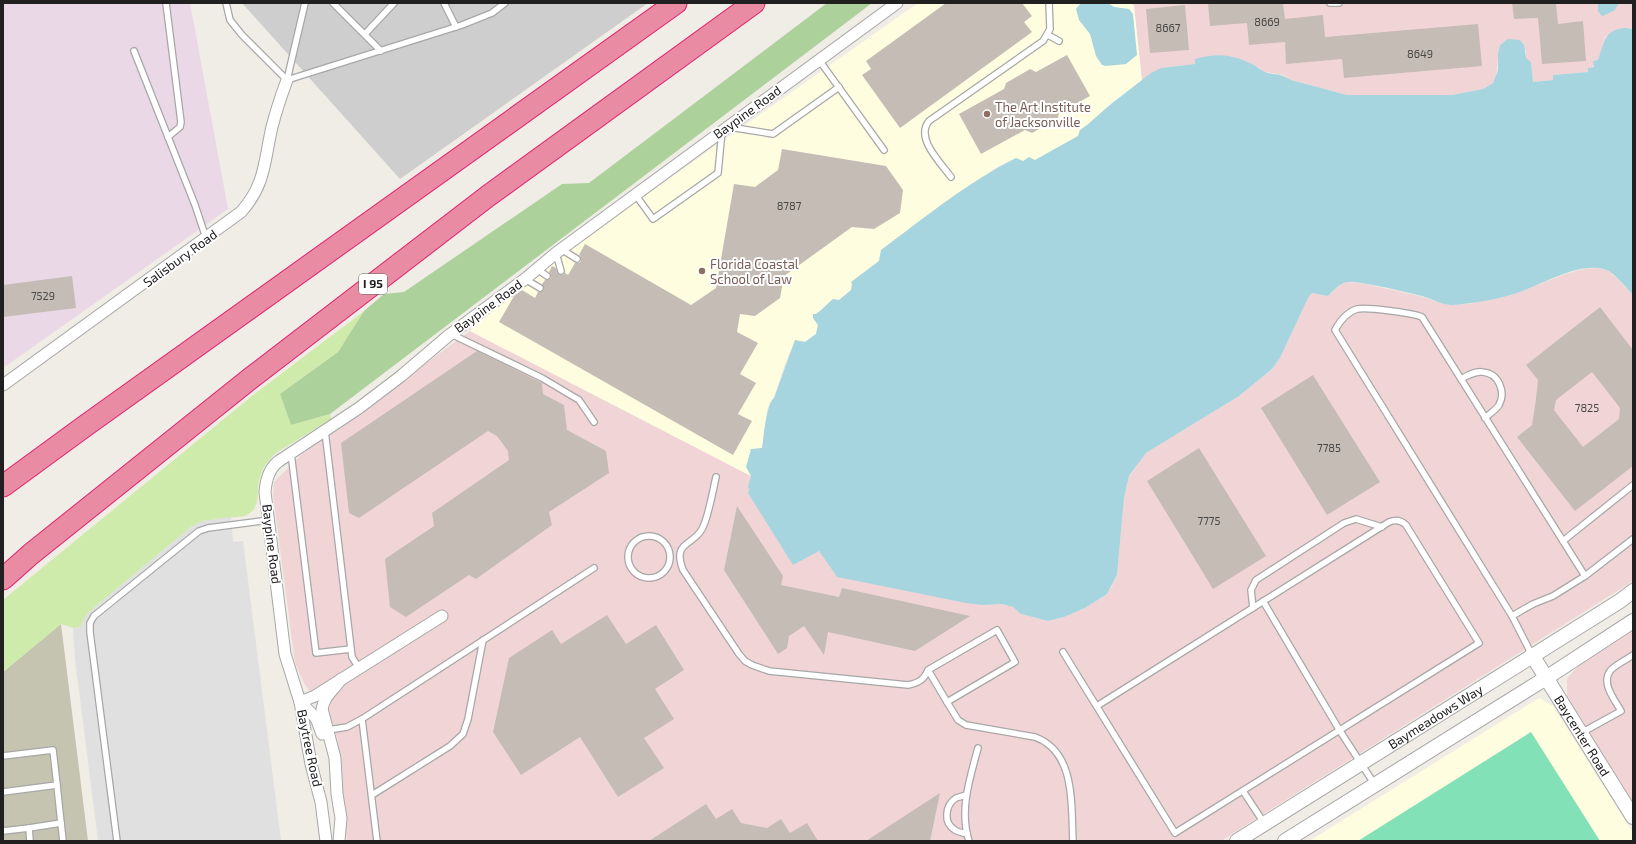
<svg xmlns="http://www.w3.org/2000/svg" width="1636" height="844" font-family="'Exo 2',sans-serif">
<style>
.commercial{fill:#f1d5d6}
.industrial{fill:#ead8e7}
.education{fill:#fffde0}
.religious{fill:#cecece}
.construction{fill:#c5c4b1}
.grass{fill:#ceebab}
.forest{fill:#add19a}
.pitch{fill:#83e1b7}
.parking{fill:#e0e0e0}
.water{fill:#a6d5df}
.building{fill:#c5bcb5;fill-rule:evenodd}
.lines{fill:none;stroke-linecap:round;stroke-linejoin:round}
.service-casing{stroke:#a7a7a7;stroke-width:8}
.minor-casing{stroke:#a7a7a7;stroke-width:13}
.tertiary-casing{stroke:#a7a7a7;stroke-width:16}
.motorway-casing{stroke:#df226e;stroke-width:23}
.service{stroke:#fff;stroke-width:5.5}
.minor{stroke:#fff;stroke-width:11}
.tertiary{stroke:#fff;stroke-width:14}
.motorway{stroke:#e98ca3;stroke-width:21}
.education-dot{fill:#8d6e63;stroke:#fff;stroke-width:1.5}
.labels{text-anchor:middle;stroke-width:4;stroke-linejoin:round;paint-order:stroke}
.number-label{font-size:11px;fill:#494745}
.shield{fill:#fff;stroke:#636363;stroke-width:1}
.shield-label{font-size:12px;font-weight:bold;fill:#202020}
.education-label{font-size:13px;fill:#785e54;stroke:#fff;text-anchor:start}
.street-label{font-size:13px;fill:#202020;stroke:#fff}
</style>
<rect width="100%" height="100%" fill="#f0ece6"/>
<!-- commercial -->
<g class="commercial">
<polygon points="1131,3 1633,3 1633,29 1630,28 1605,37 1598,60 1588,72 1553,75 1554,80 1533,82 1531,62 1526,58 1526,51 1502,43 1499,48 1496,76 1493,83 1483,89 1452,95 1347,95 1291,80 1284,75 1265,72 1258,67 1195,64 1161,68 1142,81 1134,6"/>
<polygon points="1594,268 1606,269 1618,279 1633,295 1633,581 1221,841 347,841 342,801 338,741 330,718 304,683 295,663 273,495 274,482 301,455 470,331 751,476 748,486 819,551 837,577 983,605 1002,604 1013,607 1021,614 1048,621 1064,617 1085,608 1107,594 1112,586 1117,575 1124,498 1129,477 1146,453 1239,396 1272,369 1280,358 1308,298 1312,293 1328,296 1339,286 1346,282 1366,284 1423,297 1448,305 1469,304 1514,294 1563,275 1579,270"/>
<polygon points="1633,628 1633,802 1567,696 1567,679 1579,665"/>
</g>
<!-- industrial -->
<polygon class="industrial" points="3,3 190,3 228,209 3,368"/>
<!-- education -->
<g class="education">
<polygon points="918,3 1131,3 1134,6 1142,81 1111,104 1087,125 1080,130 1078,136 1035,160 1023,161 1016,158 997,167 931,213 881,250 879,261 851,282 852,284 851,290 839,300 828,303 827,306 816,314 813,318 818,325 816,334 805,342 795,341 785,363 774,398 770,401 767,411 768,418 762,448 751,476 470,331 517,286"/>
<polygon points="1539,698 1553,706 1633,833 1633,841 1600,841 1531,732 1358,841 1309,841"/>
</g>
<!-- religious -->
<polygon class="religious" points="242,3 648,3 400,179"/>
<!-- construction -->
<polygon class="construction" points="61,624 88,841 3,841 3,672"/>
<!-- grass -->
<path class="grass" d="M364,311L338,352L280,394L291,425L330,414L331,419L276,453C270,459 264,465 261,474C254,490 264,507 245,516L203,521L191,527L88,613L84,619L81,627L73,628L61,624L3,672V600L252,396Z"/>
<!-- forest -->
<polygon class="forest" points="827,3 872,3 330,414 291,425 280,394 338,352 364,311 384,294 404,292 562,184 589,183"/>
<!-- pitch -->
<polygon class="pitch" points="1531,732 1600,841 1358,841"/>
<!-- parking -->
<polygon class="parking" points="231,517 233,542 243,541 281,841 98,841 75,659 73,628 81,627 84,619 88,613 191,527 203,521"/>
<!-- water -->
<g class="water">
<polygon points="1081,3 1108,3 1114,7 1129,9 1133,14 1137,55 1126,64 1106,66 1102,65 1096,56 1090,34 1079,20 1076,9"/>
<polygon points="1598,3 1619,3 1615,10 1603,16 1601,15 1598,11"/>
<path d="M1626,28L1633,29V295C1627,288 1613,271 1604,269C1576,262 1540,286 1514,294C1495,300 1474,303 1454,305C1443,306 1433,299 1422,296C1405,292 1363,281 1347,282C1340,283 1333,291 1328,296L1312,293L1308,298L1280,358L1272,369L1239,396L1146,453L1129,476L1124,498L1117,575L1107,594L1085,608L1064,617L1048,621L1021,614L1013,607L1002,604L983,605L966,603L837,577L819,551L793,565L748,493L749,490L748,486L751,476L746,467L751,449L762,448C764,435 766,405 774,398L795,340L805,342L816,334L818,325L813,318V314H816C823,309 827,304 833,299L839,300L851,290L852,284L851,282L879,261L881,250C924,218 968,182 1016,158L1023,161L1029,157L1035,160L1078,136L1080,130L1087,125L1111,104L1151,73L1161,68L1195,64V59C1217,53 1231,54 1252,64C1256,66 1261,70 1265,72C1276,76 1279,72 1291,80L1347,95H1452L1483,89L1493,83L1498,70V53L1500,45L1508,39L1520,40L1524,45L1526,58L1531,62L1533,82L1553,80V75L1588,72V68L1594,67L1593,61L1598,60C1604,43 1604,29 1626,28Z"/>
</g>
<!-- building -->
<g class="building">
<polygon points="946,3 1022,3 1032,16 1024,22 1032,32 900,128 862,75 871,69 866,61"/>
<polygon points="1208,3 1283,3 1285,19 1323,15 1325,37 1478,24 1482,66 1344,78 1342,59 1286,64 1285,42 1249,45 1247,23 1210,26"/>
<polygon points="1512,3 1556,3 1558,24 1583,21 1586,61 1542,64 1538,18 1514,19"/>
<polygon points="1185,5 1189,50 1150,53 1146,9"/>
<polygon points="1067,55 1090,96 1059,113 1058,118 1032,133 1025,130 981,154 959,114 1004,89 1006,83 1030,69 1036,72"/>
<polygon points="782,149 886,166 903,190 900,213 874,229 852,227 784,276 780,298 755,316 740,314 737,332 758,343 740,374 756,383 738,414 752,421 733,455 499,322 514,296 522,290 535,298 538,292 543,290 544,288 542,284 545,280 548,280 551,278 551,275 549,272 552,266 556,268 558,274 562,275 565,273 568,275 575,263 579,263 581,261 581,257 579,255 585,244 691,305 716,288 734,184 755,187 778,170"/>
<polygon points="72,276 76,308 3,317 3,285"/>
<path d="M1600,307L1633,350V466L1575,511L1517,437L1532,425L1536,399L1538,380L1526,365ZM1592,372L1620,408L1619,419L1583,447L1554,410L1556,400Z"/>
<polygon points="477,351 542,383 543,394 564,405 567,430 606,451 609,473 549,512 552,525 476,579 469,575 406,617 390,607 385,559 434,526 432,513 509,460 508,451 497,436 488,431 359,518 349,513 341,443"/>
<polygon points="1313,375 1380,482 1327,515 1261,408"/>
<polygon points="1199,448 1266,556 1213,589 1147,481"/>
<polygon points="737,506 783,576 781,585 839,597 842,588 970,616 915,651 828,632 824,655 804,626 789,636 787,648 778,654 724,570"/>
<polygon points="607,615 626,644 656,625 684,670 655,689 674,719 644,738 664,768 618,797 580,737 521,775 493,732 509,658 552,630 561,644"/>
<polygon points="940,793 930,841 866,841"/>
<polygon points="706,804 716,819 732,809 741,823 767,828 781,819 790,833 807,823 818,841 649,841"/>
</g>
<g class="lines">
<!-- service casing -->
<g class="service-casing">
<g id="service">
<polyline points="166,3 181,122 180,127 168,137"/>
<polyline points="226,3 230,20 242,35 287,80"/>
<polyline points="333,3 381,51"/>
<polyline points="444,3 456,27"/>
<polyline points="1330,3 1339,3"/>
<polyline points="365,34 394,3"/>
<polyline points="1048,35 1059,41"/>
<polyline points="134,51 195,205 206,238"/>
<polyline points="819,60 884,150"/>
<polyline points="287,80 462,25 492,13 505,3"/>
<polyline points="287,80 305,3"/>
<polyline points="729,127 773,134 839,87"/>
<path d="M951,177C940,162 915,138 929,121L1043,41L1050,29L1049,3"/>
<polyline points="635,194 653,219 718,173 722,131"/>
<polyline points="561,249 577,259"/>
<polyline points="556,253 561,271"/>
<polyline points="537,269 547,276"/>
<polyline points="525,279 540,288"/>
<polyline points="451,334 542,378 579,400 594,422"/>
<path d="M1461,379C1468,375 1475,371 1482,372C1499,373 1506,392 1499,405C1496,410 1489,414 1485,418"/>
<polyline points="325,431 352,657 359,668"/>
<polyline points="291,453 316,653 351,649"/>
<path d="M716,477C713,490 708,519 702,529C693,546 672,541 683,570L739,654L745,661L752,665L769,671L908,685C918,683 924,680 928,670L997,630L1015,662L947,702L928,670"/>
<circle cx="649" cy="557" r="21"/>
<polyline points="1563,541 1633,485"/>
<polyline points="1263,601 1340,731 1375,785"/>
<polyline points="1253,608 1251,590 1256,580 1344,523 1356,519 1382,527"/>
<polyline points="1512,616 1533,604 1553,596 1585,576 1633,539"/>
<path d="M1063,652L1175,833L1479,643L1406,525C1401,520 1396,519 1389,522L1097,706"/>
<path d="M1532,655L1512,616L1335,330C1340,321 1347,312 1357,309C1368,307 1412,313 1422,317L1585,576"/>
<path d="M947,702L958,720L966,725L1035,737C1076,752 1071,805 1073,841"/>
<polyline points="362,719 377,841"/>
<polyline points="328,730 347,727 362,719 594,568"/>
<path d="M1581,733L1621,711C1615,700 1601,684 1610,671C1615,665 1626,660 1633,655"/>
<polyline points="3,756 53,750 57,785 3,792"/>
<polyline points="57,785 61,823"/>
<polyline points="1243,791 1264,823"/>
<polyline points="372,795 450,746 463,734 468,719 483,640"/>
<path d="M966,795C963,796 959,797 956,798C945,805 943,823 955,830C958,832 963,833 967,834"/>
<polyline points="29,828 61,823 63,841"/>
<polyline points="3,831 29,828 30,841"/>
<polyline points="117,841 90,632 90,623 94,616 199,531 208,528 269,520"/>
<path d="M969,841C959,810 970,778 978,748"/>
</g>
</g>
<!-- minor casing -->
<g class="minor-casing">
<g id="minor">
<path d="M3,385L241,212C266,184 264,161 272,127C276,111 281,96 287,80"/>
<polyline points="300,702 315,696 442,616"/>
<polyline points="300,702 316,718 322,734"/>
<path d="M326,841L321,802L311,764L300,702L285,654L265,492C266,479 269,468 279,461L359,408L401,376L448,336L525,279L556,253L897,3"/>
<path d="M339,841L341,818L337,794L335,758L322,709C324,696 334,690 341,679"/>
</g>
</g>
<!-- tertiary casing -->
<g class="tertiary-casing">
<g id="tertiary">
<path id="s1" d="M1532,655L1633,817"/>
<path id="s2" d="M1237,841L1620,601L1633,591"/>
<polyline points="1285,841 1546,678 1633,621"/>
</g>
</g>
<!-- motorway casing -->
<g class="motorway-casing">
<g id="motorway">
<polyline points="3,486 85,426 676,3"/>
<polyline points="3,579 31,554 251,378 488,196 754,3"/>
</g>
</g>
<!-- service -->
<use href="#service" class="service"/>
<!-- minor -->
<use href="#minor" class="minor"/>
<!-- tertiary -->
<use href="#tertiary" class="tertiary"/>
<!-- motorway -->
<use href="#motorway" class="motorway"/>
</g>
<!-- markers -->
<g class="education-dot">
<circle cx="987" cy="114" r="4"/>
<circle cx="702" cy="271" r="4"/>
</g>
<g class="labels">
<!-- number labels -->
<g class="number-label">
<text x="1267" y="26">8669</text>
<text x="1168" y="32">8667</text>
<text x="1420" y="58">8649</text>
<text x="789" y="210">8787</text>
<text x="43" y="300">7529</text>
<text x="1587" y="412">7825</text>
<text x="1329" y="452">7785</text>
<text x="1209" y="525">7775</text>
</g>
<!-- shield labels -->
<rect class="shield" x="359" y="274" width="28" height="20" rx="3"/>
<g class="shield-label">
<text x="373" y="288">I 95</text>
</g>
<!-- education labels -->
<g class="education-label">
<text x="995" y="112">The Art Institute<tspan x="995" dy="15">of Jacksonville</tspan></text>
<text x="710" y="269">Florida Coastal<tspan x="710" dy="15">School of Law</tspan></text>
</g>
<!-- street labels -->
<g class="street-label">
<text transform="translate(747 112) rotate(-36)" y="5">Baypine Road</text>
<text transform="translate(180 258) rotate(-36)" y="5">Salisbury Road</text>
<text transform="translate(488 306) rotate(-36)" y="5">Baypine Road</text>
<text transform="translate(272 544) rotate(83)" y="5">Baypine Road</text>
<text dy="5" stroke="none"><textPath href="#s2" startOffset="234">Baymeadows Way</textPath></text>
<text dy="5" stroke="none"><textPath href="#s1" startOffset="95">Baycenter Road</textPath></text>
<text transform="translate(310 748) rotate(78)" y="5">Baytree Road</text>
</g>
</g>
<!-- border -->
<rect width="1636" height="844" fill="none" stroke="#202020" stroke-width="8"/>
</svg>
